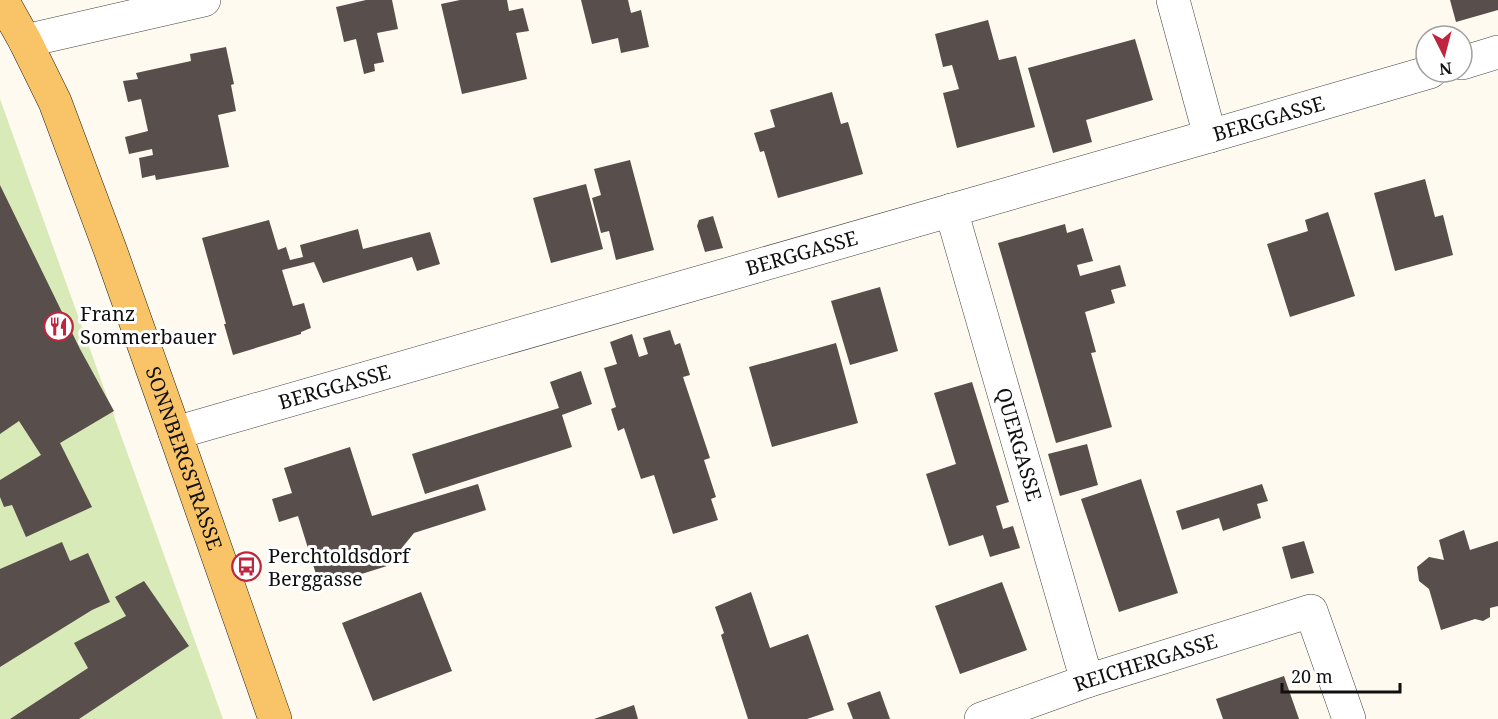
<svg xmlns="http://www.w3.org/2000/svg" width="1498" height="719" font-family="'Noto Serif',serif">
	<rect width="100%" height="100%" fill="#fffaf0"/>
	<path fill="#d9eab9" d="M0 99 223 719H0Z"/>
	<path fill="#584e4b" d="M366 0H392L398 29 377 33 384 62 374 64 375 71 364 74 356 39 344 42 336 7Z
		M460 0H507L509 11 523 8 529 31 516 33 527 79 462 94 441 4Z
		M581 0H628L631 13 641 10 649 47 621 53 618 38 592 44Z
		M1450 0H1498V10L1456 22Z
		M988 20 999 60 1016 56 1035 127 957 148 943 93 959 89 952 65 943 67 935 34Z
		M1135 39 1153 100 1086 120 1092 142 1053 153 1028 68Z
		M226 47 234 84 231 85 236 111 218 115 229 167 156 180 155 175 142 178 139 158 153 155 152 149 129 154 125 137 148 131 141 99 128 102 123 81 138 79 136 73 191 61 190 54Z
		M832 92 841 124 848 122 863 174 778 198 764 151 760 152 754 133 775 127 770 110Z
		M630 160 654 250 616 260 609 231 601 233 592 198 601 195 594 169Z
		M1425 179 1435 217 1443 215 1453 255 1395 271 1374 193Z
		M586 184 603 249 551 263 533 198Z
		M0 185 80 349 114 411 60 443 92 507 26 537 12 505 4 507 0 497V480L41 455 19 421 0 434Z
		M1328 212 1355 296 1290 317 1267 244 1308 231 1305 220Z
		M713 216 723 248 705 252 697 226 699 220Z
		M269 220 278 250 286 247 290 260 303 257 300 245 358 229 363 249 430 232 440 264 417 271 412 257 323 283 314 262 282 270 293 306 304 303 311 328 301 332V334L233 355 224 324H226L202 238Z
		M1065 224 1067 233 1083 228 1093 261 1077 265 1080 276 1120 265 1126 286 1111 290 1115 303 1085 312 1096 352 1091 353 1112 427 1056 443 998 243Z
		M880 287 898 351 850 365 831 301Z
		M670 330 675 345 680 343 690 375 683 377 710 458 704 460 716 497 711 499 718 520 673 534 654 475 641 479 624 428 618 431 611 409 616 407 604 368 617 364 610 342 632 334 639 357 648 354 643 338Z
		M836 343 858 423 772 447 749 367Z
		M581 371 592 404 562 415 572 447 425 494 412 454 559 408 550 382Z
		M972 382 1009 502 996 506 1003 529 1013 526 1020 548 990 557 983 535 949 546 926 474 956 464 934 393Z
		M1087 444 1098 485 1060 496 1048 454Z
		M350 447 372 516 478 484 486 510 414 533 387 566 320 587 298 516 279 522 272 499 292 493 284 468Z
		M1141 479 1178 593 1119 612 1081 499Z
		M1262 484 1268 501 1257 504 1261 518 1223 531 1219 518 1182 530 1176 511Z
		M1464 530 1470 550 1498 541V606L1490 608V617L1483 621 1475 619 1441 630 1429 589 1419 581 1417 567 1429 557 1444 560 1439 540Z
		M1304 541 1314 573 1291 579 1282 547Z
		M62 542 70 561 88 553 110 602 92 610 0 667V569Z
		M144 581 189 646 79 719H10L88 668 74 643 126 616 115 597Z
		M1002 582 1027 650 960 674 935 606Z
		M421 592 452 671 373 701 342 623Z
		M751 592 770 648 808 634 834 710 807 719H748L721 635 724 633 715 607Z
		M1284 676 1299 719H1223L1216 699Z
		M880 691 890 719H853L847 703Z
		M634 705 638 719H594Z"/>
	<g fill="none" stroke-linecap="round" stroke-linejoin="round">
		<defs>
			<g id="minor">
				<path d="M1173 0 1210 136"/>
				<path d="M25 41 204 0"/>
				<path d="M1462 63 1498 52"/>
				<path id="s1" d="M951 210 1087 681"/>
				<path id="s2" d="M175 433 1210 136 1430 72"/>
				<path id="s3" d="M981 719 1087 681 1311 611 1349 719"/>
			</g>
			<g id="major">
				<path id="s4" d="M2 0 25 41 55 102 111 252 175 433 275 719"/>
			</g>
		</defs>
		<use href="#minor" stroke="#424242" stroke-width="34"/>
		<use href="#major" stroke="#202020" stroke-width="34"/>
		<use href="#minor" stroke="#fff" stroke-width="33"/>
		<use href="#major" stroke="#f9c367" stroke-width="33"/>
	</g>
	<defs>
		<symbol id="restaurant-ring" viewBox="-11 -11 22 22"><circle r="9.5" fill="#fff" stroke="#c0253f" stroke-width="1.5"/><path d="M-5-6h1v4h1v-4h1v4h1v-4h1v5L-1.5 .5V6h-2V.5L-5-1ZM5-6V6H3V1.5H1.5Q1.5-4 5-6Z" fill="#c0253f"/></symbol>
		<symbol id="bus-ring" viewBox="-11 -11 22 22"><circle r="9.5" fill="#fff" stroke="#c0253f" stroke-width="1.5"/><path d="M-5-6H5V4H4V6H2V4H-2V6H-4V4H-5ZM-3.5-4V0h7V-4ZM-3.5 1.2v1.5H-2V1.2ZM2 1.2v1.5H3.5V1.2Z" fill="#c0253f"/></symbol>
	</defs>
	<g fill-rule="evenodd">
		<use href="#restaurant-ring" x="42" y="310" width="33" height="33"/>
		<use href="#bus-ring" x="230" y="550" width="33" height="33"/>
	</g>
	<g text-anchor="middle" stroke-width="6" stroke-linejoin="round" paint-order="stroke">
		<g font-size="20" fill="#0f0f0f" stroke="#fff">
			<text dy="7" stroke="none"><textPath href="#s2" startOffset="1138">BERGGASSE</textPath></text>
			<text dy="7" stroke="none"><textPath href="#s2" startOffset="652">BERGGASSE</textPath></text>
			<text dy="7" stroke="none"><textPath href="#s2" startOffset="166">BERGGASSE</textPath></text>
			<text dy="7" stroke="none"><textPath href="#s1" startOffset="244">QUERGASSE</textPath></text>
			<text dy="7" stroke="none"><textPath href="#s4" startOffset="494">SONNBERGSTRASSE</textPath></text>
			<text dy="7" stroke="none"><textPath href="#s3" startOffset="174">REICHERGASSE</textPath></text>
		</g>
		<g font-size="20" fill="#0f0f0f" stroke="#fff" text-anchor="start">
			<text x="80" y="321">Franz<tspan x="80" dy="23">Sommerbauer</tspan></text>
			<text x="268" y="563">Perchtoldsdorf<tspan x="268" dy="23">Berggasse</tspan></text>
		</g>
	</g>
	<g transform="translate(1444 54) rotate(174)"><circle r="28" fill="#ffffff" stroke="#9f9f9f" stroke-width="1.5"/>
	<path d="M0-4.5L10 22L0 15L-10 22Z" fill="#c0253f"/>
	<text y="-9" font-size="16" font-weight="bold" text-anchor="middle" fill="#0f0f0f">N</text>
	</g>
	<path d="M1282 683v9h118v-9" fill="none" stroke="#0f0f0f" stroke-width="3"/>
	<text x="1291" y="683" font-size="18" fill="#0f0f0f" stroke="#ffffff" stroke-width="4.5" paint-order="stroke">20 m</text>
</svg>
